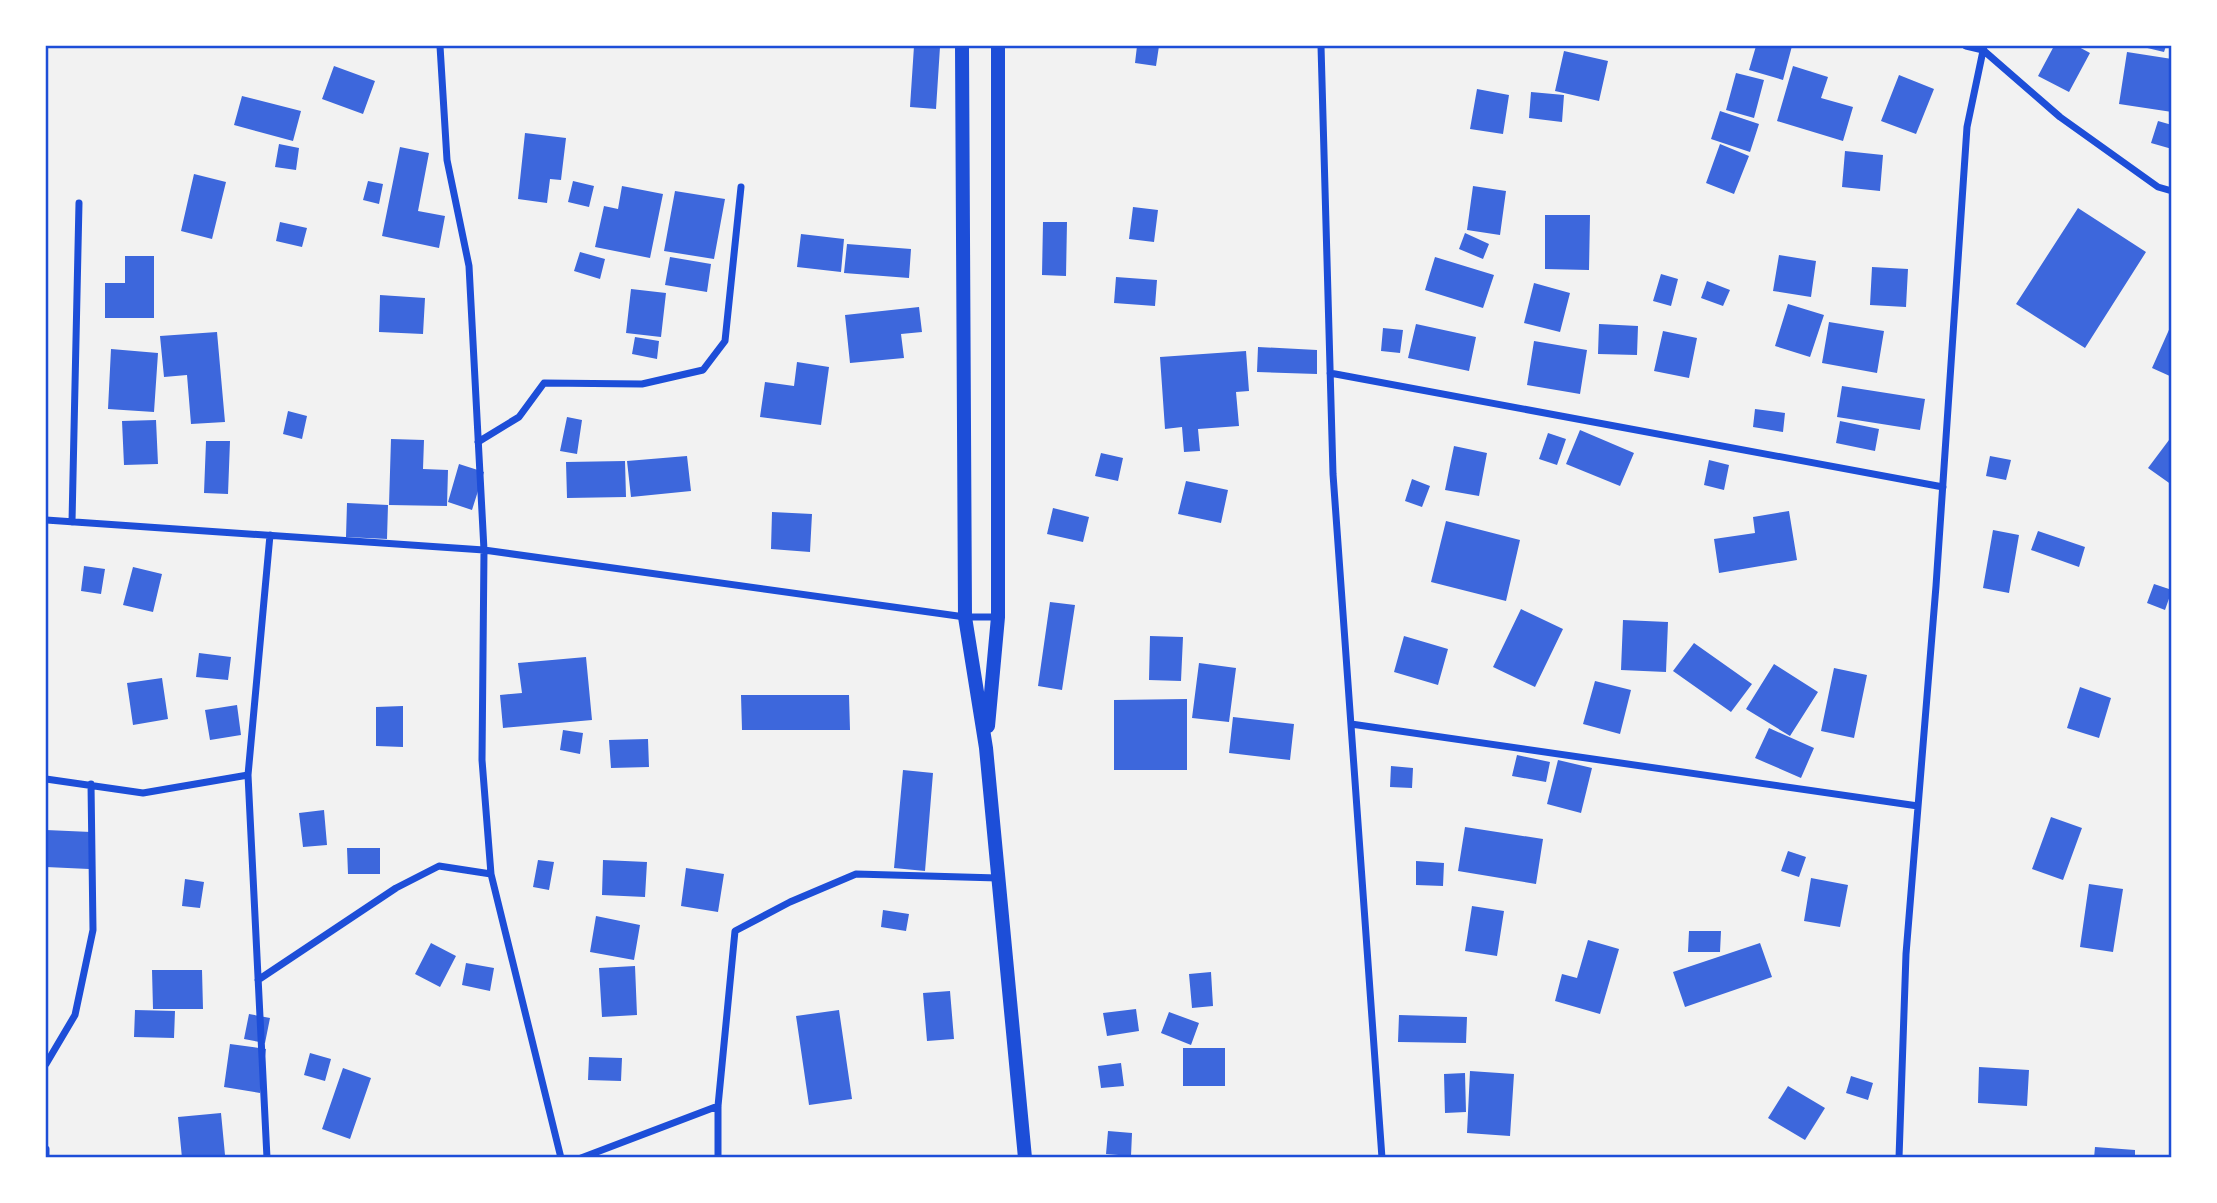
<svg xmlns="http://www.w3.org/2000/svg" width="2217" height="1203" font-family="'DM Sans',sans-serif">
	<rect width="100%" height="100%" fill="#f2f2f2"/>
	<path fill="#3d67dc" d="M914 46 940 47 936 109 910 107Z
		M1137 46H1159L1156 66 1135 63Z
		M1756 46H1792L1783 80 1749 70Z
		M2054 46H2077L2090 53 2069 92 2038 76Z
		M2139 46H2166L2164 52Z
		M1564 51 1608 61 1599 101 1555 91Z
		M2127 52 2172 59V112L2119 104Z
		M334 66 375 81 363 114 322 99Z
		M1793 66 1828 77 1821 98 1853 107 1843 141 1777 121Z
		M1736 73 1764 80 1754 118 1726 110Z
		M1899 75 1934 89 1916 134 1881 121Z
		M1477 89 1509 95 1503 134 1470 129Z
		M1531 92 1564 95 1562 122 1529 118Z
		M242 96 301 111 293 141 234 125Z
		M1720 111 1759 124 1750 152 1711 139Z
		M2158 121 2172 125V149L2151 143Z
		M525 133 566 138 561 180 550 179 547 203 518 199Z
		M279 144 299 148 296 170 275 167Z
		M1720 144 1749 156 1734 194 1706 183Z
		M400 147 429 153 418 211 445 216 439 248 382 236Z
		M1845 151 1883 155 1880 191 1842 187Z
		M194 174 226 182 212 239 181 231Z
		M368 181 383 184 379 204 363 200Z
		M573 181 594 186 589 207 568 202Z
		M622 186 663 194 650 258 595 247 604 206 618 209Z
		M1473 186 1506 191 1500 235 1467 230Z
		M675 191 725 199 714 259 664 251Z
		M1133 207 1158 210 1154 242 1129 239Z
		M2078 208 2146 252 2085 348 2016 304Z
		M1545 215H1590L1589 270 1545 269Z
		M280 222 307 228 302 247 276 241Z
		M1043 222H1067L1066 276 1042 275Z
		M1465 233 1489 244 1483 259 1459 249Z
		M801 234 844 239 841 272 797 267Z
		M847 244 911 249 909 278 844 273Z
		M580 252 605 259 600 279 574 271Z
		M1779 255 1816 261 1811 297 1773 291Z
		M125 256H154V318H105V283H125Z
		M670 257 711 264 707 292 665 285Z
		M1435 257 1494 275 1483 308 1425 290Z
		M1872 267 1908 269 1906 307 1870 305Z
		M1661 274 1678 279 1671 306 1653 301Z
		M1116 277 1157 280 1155 306 1114 303Z
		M1707 281 1730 290 1723 306 1701 298Z
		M1534 283 1570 293 1560 332 1524 323Z
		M631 289 666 293 661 337 626 333Z
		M380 295 425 298 423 334 379 332Z
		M1788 304 1824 315 1810 357 1775 346Z
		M919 307 922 332 901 334 904 358 850 363 845 315Z
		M1829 322 1884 331 1877 373 1822 363Z
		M2172 323V377L2152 368Z
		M1416 324 1476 337 1469 371 1408 358Z
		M1599 324 1638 326 1637 355 1598 354Z
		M1383 328 1403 330 1400 353 1381 351Z
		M1663 331 1697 338 1689 378 1654 371Z
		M217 332 225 422 191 424 187 375 164 377 160 336Z
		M635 337 659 341 657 359 632 354Z
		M1534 341 1587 350 1580 394 1527 385Z
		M1258 347 1317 350V374L1257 372Z
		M111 349 158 353 154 412 108 409Z
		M1246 351 1249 391 1236 392 1239 426 1198 429 1200 451 1184 452 1182 427 1165 429 1160 357Z
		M797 362 829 367 821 425 760 417 765 382 794 386Z
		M1842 386 1925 399 1920 430 1837 417Z
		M1755 409 1785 413 1783 432 1753 427Z
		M288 411 307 416 302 439 283 434Z
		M567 417 582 420 577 454 560 451Z
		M156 420 158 464 124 465 122 421Z
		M1840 421 1879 429 1875 451 1836 443Z
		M1580 430 1634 453 1620 486 1566 464Z
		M1548 433 1566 439 1557 465 1539 459Z
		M2172 436V485L2148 468Z
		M391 439 424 440 423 469 448 470 447 506 389 505Z
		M206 441H230L228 494 204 493Z
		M1454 446 1487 453 1479 496 1445 490Z
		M1101 453 1123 458 1118 481 1095 476Z
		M687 456 691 491 631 497 627 461Z
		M1990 456 2011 460 2006 480 1986 476Z
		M1709 460 1729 465 1724 490 1704 485Z
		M625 461 626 497 567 498 566 462Z
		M459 464 484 472 472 510 448 502Z
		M1412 479 1430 486 1422 507 1405 501Z
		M1186 481 1228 490 1221 523 1178 514Z
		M347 503 388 505 387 539 346 537Z
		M1053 508 1089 517 1083 542 1047 534Z
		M1789 511 1797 560 1719 573 1714 539 1755 533 1753 517Z
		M772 512 812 514 810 552 771 549Z
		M1446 521 1520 540 1506 601 1431 582Z
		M1993 530 2019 535 2009 593 1983 588Z
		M2038 531 2085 547 2079 567 2031 550Z
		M84 566 105 569 101 594 81 591Z
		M133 567 162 574 153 612 123 605Z
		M2154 584 2172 590 2165 610 2147 603Z
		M1050 602 1075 605 1062 690 1038 686Z
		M1521 609 1563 629 1535 687 1493 667Z
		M1623 620 1668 622 1666 672 1621 670Z
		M1150 636 1183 637 1181 681 1149 680Z
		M1404 636 1448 649 1438 685 1394 672Z
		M1694 643 1752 684 1731 712 1673 671Z
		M199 653 231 657 228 680 196 677Z
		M586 657 592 720 503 728 500 695 522 693 518 663Z
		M1199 663 1236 668 1229 722 1192 718Z
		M1774 664 1818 692 1790 736 1746 709Z
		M1834 668 1867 675 1854 738 1821 731Z
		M162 678 168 719 133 725 127 683Z
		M1595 681 1631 690 1620 734 1583 724Z
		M2080 687 2111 698 2099 738 2067 728Z
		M741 695H849L850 730H742Z
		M1187 699V770H1114V700Z
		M237 705 241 735 210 740 205 710Z
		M403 706V747L376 746V707Z
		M1233 717 1294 724 1290 760 1229 753Z
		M1769 728 1814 748 1801 778 1755 758Z
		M563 730 583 733 580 754 560 750Z
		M648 739 649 767 611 768 609 740Z
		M1517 755 1550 762 1546 782 1512 776Z
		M1558 760 1592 768 1581 813 1547 804Z
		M1391 766 1413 768 1412 788 1390 787Z
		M903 770 933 773 925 871 894 868Z
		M324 810 327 845 303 847 299 813Z
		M2051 817 2082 828 2063 880 2032 869Z
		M1465 827 1543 839 1536 884 1458 871Z
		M46 830 91 832 89 869 46 867Z
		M347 848H380V874H348Z
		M1788 851 1806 857 1799 877 1781 871Z
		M538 860 554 862 549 890 533 887Z
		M603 860 647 862 645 897 602 895Z
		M1416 861 1444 863 1443 886 1416 885Z
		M686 868 724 874 718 912 681 906Z
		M1811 878 1848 885 1840 927 1804 921Z
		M185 879 204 882 200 908 182 906Z
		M2089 884 2123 889 2113 952 2080 947Z
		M1472 906 1504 911 1497 956 1465 951Z
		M883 910 909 914 906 931 881 927Z
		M596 916 640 925 634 960 590 952Z
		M1689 931H1721L1720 952H1688Z
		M1588 940 1619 949 1600 1014 1555 1001 1562 974 1577 978Z
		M431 943 456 956 440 987 415 974Z
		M1760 943 1772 977 1685 1007 1673 972Z
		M466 963 494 968 490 991 462 985Z
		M635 966 637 1015 602 1017 599 968Z
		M152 970H202L203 1009H153Z
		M1211 972 1213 1006 1192 1008 1189 974Z
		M950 991 954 1039 927 1041 923 993Z
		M1136 1009 1139 1031 1107 1036 1103 1013Z
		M135 1010 175 1011 174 1038 134 1037Z
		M839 1010 852 1099 809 1105 796 1016Z
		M1169 1012 1199 1023 1191 1045 1161 1033Z
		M249 1014 270 1018 265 1043 244 1039Z
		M1399 1015 1467 1017 1466 1043 1398 1042Z
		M230 1044 266 1049 260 1093 224 1087Z
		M1183 1048H1225V1086H1183Z
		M310 1053 331 1059 325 1081 304 1075Z
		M589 1057 622 1058 621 1081 588 1080Z
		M1121 1063 1124 1086 1101 1088 1098 1066Z
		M1979 1067 2029 1070 2027 1106 1978 1103Z
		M343 1068 371 1078 350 1139 322 1129Z
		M1470 1071 1514 1074 1510 1136 1467 1133Z
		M1465 1073 1466 1112 1445 1113 1444 1074Z
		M1851 1076 1873 1083 1868 1100 1846 1093Z
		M1788 1086 1825 1108 1805 1140 1768 1118Z
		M221 1113 225 1155 182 1158 178 1117Z
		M1108 1131 1132 1133 1131 1156 1106 1154Z
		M2095 1147 2135 1150V1158H2094Z"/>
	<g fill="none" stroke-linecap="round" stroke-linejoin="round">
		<path stroke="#1d4ed8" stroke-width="7" d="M440 46 447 160 469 266 484 550 482 760 491 874 561 1158
			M1321 46 1333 474 1382 1158
			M1966 46 1983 50 2060 117 2158 187 2172 191
			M1330 373 1943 487
			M478 442 519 417 544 383 642 384 703 370 725 341 741 187
			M46 520 484 550 965 617H998
			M72 522 79 203
			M1351 724 1918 806
			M46 779 143 793 248 775
			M258 980 396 888 439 866 491 874
			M46 1064 75 1015 93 930 91 784
			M46 1149V1158
			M267 1158 248 775 270 535
			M581 1158 718 1106
			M718 1158V1106L735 931 790 902 856 874 998 878
			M1899 1158 1906 954 1936 586 1967 127 1984 46"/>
		<path stroke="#1d4ed8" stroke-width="14" d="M962 46 965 617 986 748 1025 1158
			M988 726 998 617V46"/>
	</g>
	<rect width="2217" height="1203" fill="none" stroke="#ffffff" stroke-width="94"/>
	<rect x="47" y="47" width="2123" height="1109" fill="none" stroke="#1d4ed8" stroke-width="2.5"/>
</svg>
